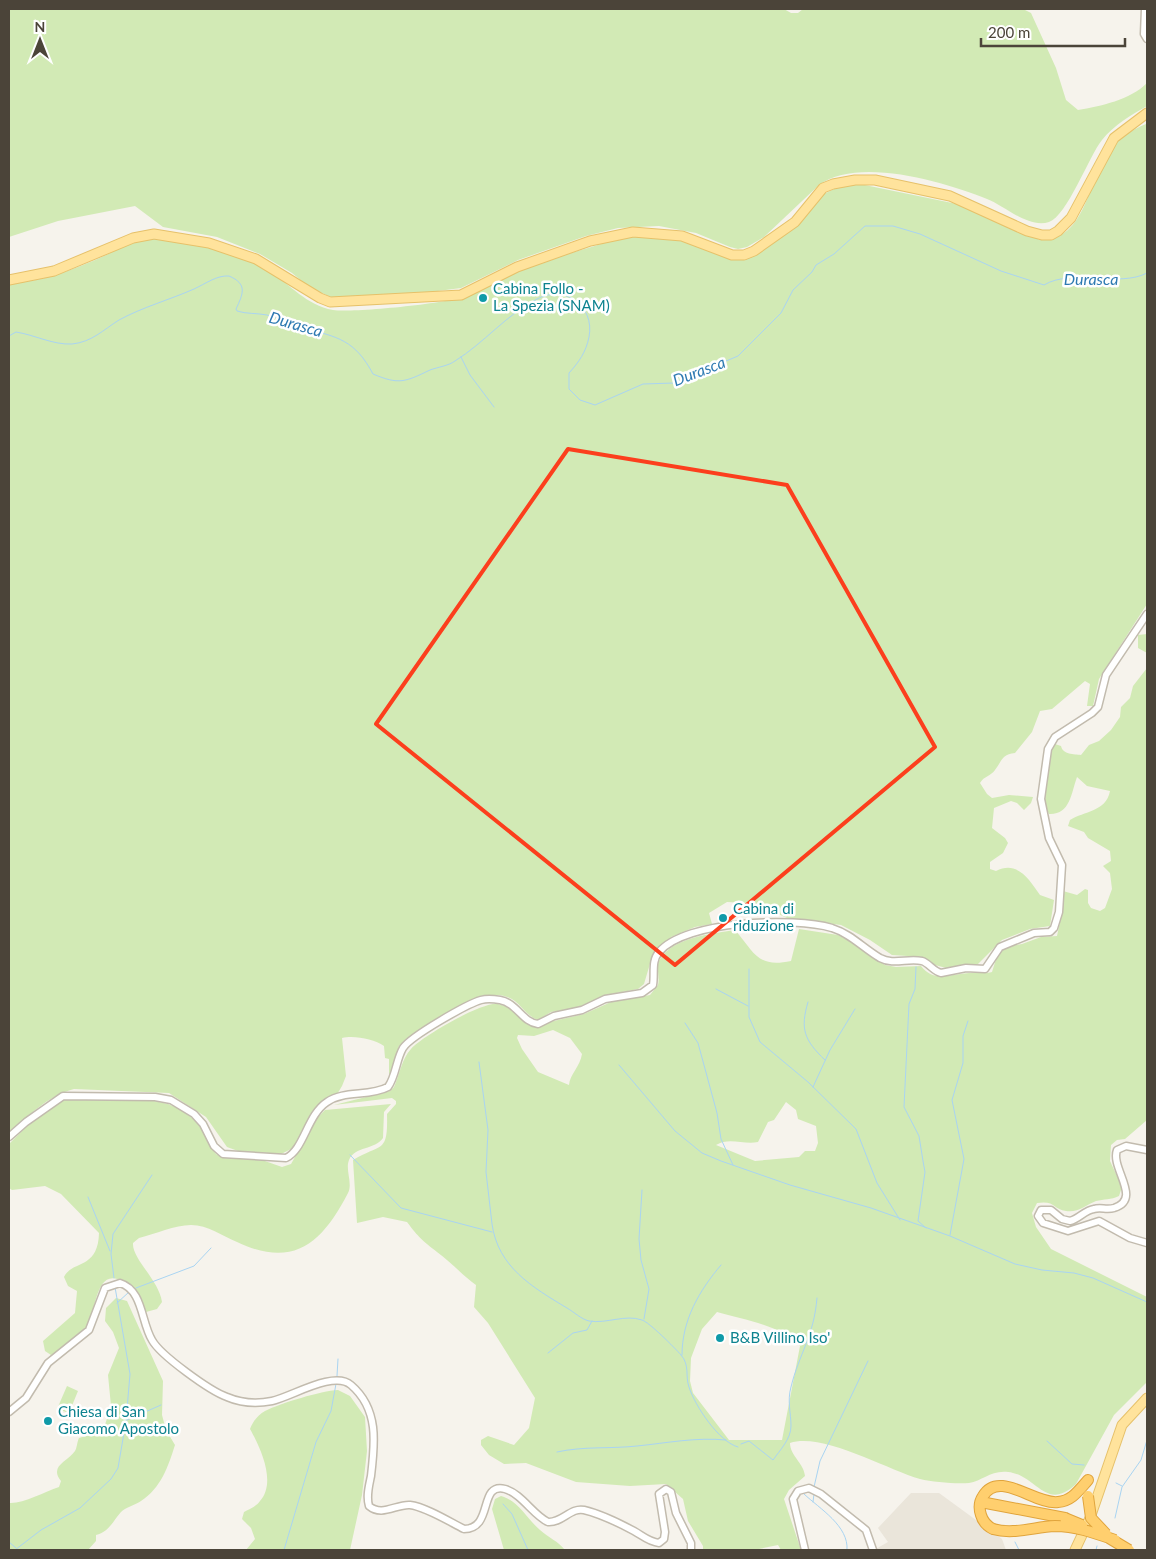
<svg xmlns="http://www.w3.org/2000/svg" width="1156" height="1559" font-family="Lato,sans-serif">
	<rect width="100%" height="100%" fill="#f6f3ec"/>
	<path fill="#eae5da" d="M911 1493H939L1002 1539 1006 1550H874L888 1542 878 1528Z"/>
	<path fill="#d2eab5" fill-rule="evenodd" d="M9 9H784L791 13H798L803 9H1023L1031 13 1056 68 1066 100 1078 110C1101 106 1130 100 1147 83V106C1131 115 1114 125 1102 140 1089 156 1067 216 1049 222 1029 229 1005 206 987 199 945 182 858 156 819 185L764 237 747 247 738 249 730 247 696 233 659 226 618 228 586 236 518 260 461 288 407 295 335 299 309 287 292 273 260 254 217 237 163 227 135 206 58 221 9 237Z
		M1146 124 1147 604 1099 679 1093 706H1087L1090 684 1085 681 1052 709 1040 711 1032 732 1015 753C1002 754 1002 761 995 770 991 776 984 776 980 783L987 794 992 798 1009 795 1033 797 1031 803 1024 810 1017 803 1011 801 994 808 992 828 1005 838 1008 843 1003 853 990 862V869L996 871C1017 860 1029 879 1040 895L1054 900 1050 926 1030 929 1002 940 978 964H964L950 969 935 965 923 957 892 955 870 940 841 925 787 918 761 906 747 903 727 902 709 913 712 924 695 927 671 937 669 943 657 950 652 957 644 984 638 989 606 995 581 1007 551 1012 538 1020C525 1016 520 1001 507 997 479 986 430 1024 406 1039L399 1046 389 1077V1059L385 1058 384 1046C374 1039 354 1035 342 1038L346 1076 342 1086 336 1096 321 1104 310 1116 293 1148 281 1154 238 1151 227 1147 206 1117 169 1093 74 1089C47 1096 28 1116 9 1134V283C40 283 75 269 104 256 116 251 134 238 147 238 187 239 235 251 269 271 291 285 306 305 333 310 354 313 455 303 474 294 487 288 499 279 512 273 537 262 562 256 588 248 599 245 610 240 622 237 644 233 671 238 693 244 717 250 730 267 756 254L822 195 838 187 855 183 957 204 1040 240C1086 241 1088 180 1109 151 1119 137 1130 131 1146 124Z
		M1147 634V653L1138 648V635Z
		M1147 668V1120L1125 1139 1117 1140 1111 1145 1110 1161 1122 1187 1119 1196C1111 1200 1104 1199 1096 1201 1086 1205 1078 1213 1066 1211 1053 1209 1055 1200 1037 1203L1032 1213 1036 1227 1051 1249 1147 1297V1382L1114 1415 1076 1484C1047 1511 1038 1479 1013 1473 992 1468 984 1481 969 1483 955 1484 933 1482 920 1479 886 1469 822 1432 790 1443 790 1456 804 1463 805 1476L789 1490 784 1499 801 1550H781L778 1545 754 1550H703V1546L688 1521 683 1499 666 1484 630 1486 576 1482 526 1463 504 1464 489 1455 481 1445V1440L488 1436 514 1445 529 1428 535 1398 488 1323 474 1307 476 1285C462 1275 451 1262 437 1252 422 1240 419 1238 407 1222L383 1217 357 1223 353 1160C382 1143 388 1154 387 1114L396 1104V1101L392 1098 334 1105 390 1091 394 1087C399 1076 402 1058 411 1049 421 1037 483 1001 498 1004 513 1007 519 1020 532 1026L584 1014 611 1002 650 995 658 985C660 977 656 968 659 961 672 937 711 934 735 930 755 953 757 968 791 961L799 929 838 935 859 946 885 965 896 967 921 966C934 983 951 974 969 973 976 972 985 974 992 972L997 956 1005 947 1022 944 1041 937 1057 936 1063 907V891L1077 895 1085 889 1088 890V903L1091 908 1100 911 1105 908 1112 889 1110 873 1103 866 1111 861 1110 851 1088 838 1084 832 1068 826 1070 820C1084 811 1106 812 1110 791L1087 786 1077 777C1071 794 1070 815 1049 814 1038 795 1048 763 1052 743L1061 746C1063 755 1074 754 1081 755L1089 745 1099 741 1111 730 1120 717 1121 707 1130 698 1133 686ZM553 1030 570 1038 582 1054C580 1067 570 1074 569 1085L538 1072 522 1049 517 1038 518 1035 534 1036ZM786 1102 796 1110 798 1119 816 1126 818 1143 815 1151H805L799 1157 755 1161 716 1145C729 1137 744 1145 758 1142L768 1122 774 1120ZM717 1312C744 1320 781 1325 800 1346L782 1440H729L693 1393 690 1381 691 1358 702 1329Z
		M70 1098 154 1101 168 1104 182 1110 201 1125 207 1141 216 1154 223 1158 262 1160 282 1167 291 1164 318 1117 325 1110 391 1104 384 1112 383 1138C375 1150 355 1146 349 1160 345 1170 353 1183 348 1193 322 1243 294 1269 237 1242 222 1236 208 1225 191 1225 175 1225 155 1234 139 1238L133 1243C132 1259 159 1280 162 1302L157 1309 146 1312C139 1297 136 1286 120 1280 95 1269 96 1313 87 1327 81 1337 62 1350 51 1355L45 1351 43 1341 75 1313 77 1291 68 1286 64 1277C72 1260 98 1270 99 1233L61 1194 45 1186 12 1190 9 1188V1144L28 1125 57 1103Z
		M116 1298 127 1301 163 1381 162 1415 166 1430 175 1445C168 1467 161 1488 141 1501 135 1505 126 1507 121 1512 113 1521 109 1532 96 1535V1541L88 1550H9V1503C23 1504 44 1492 59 1487L61 1481C49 1466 67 1462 75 1451 77 1448 77 1442 79 1438L103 1431 111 1406 108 1375 119 1348 113 1332 105 1321 106 1308Z
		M67 1386 78 1391 69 1413 57 1409Z
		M338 1390 350 1396 365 1417 367 1451 362 1495 350 1550H246L255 1539 251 1528 242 1519 244 1512C249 1509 257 1506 260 1501 277 1482 260 1447 250 1429 253 1421 258 1415 265 1411 281 1403 321 1391 338 1390Z
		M501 1496C519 1501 526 1518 540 1530 549 1538 558 1541 565 1550H504L492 1509 495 1499Z"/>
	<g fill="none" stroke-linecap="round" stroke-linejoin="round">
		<path stroke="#a9d4f2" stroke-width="1" d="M9 336 16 332C35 335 53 345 72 344 92 342 103 330 119 320 143 307 169 300 194 289 205 284 217 275 229 276 248 284 243 294 236 309L237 311C246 314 257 313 267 315 279 318 291 324 303 328 338 337 355 340 373 374 399 385 405 382 430 370 438 367 448 366 455 361 484 343 506 315 537 299 565 284 595 306 589 337 586 352 579 362 569 373V389L580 400 595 405 643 384 674 383 738 356 781 313 793 290 812 272 816 265 834 254 865 226H893L920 234 1001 271 1044 285C1072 268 1119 288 1147 273
			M461 357 470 375 494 407
			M916 967 915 989 909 1004 904 1107 919 1136 923 1161 925 1172 918 1221 926 1228
			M749 969V1017L760 1042 808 1082 856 1129 877 1183 900 1220
			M716 989 748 1006
			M808 1002C800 1029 804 1040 825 1060
			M685 1023 698 1043 717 1113 721 1139 733 1165
			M479 1062 488 1130 486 1172 492 1224C498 1267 532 1287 567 1308 574 1312 581 1319 589 1321 607 1324 625 1314 642 1320 649 1322 675 1348 681 1355 690 1365 685 1376 689 1387 695 1406 719 1442 738 1447
			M619 1065 675 1131 702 1153 721 1161 790 1185 871 1208 950 1236 1015 1264 1042 1270 1074 1273 1093 1278 1147 1302
			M813 1087 830 1050 855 1009
			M350 1155 401 1208 492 1232
			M642 1190 639 1239 641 1260 649 1289 644 1319
			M88 1197 110 1251
			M950 1235 964 1159 952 1100 963 1063V1036L968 1021
			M114 1278 111 1254 113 1234 152 1175
			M136 1288 194 1266 211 1248
			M117 1303 129 1292
			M548 1353 573 1333 587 1330 592 1321
			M682 1355C682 1320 699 1291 721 1265
			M337 1376 338 1359
			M127 1420 161 1405
			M1047 1441 1072 1464 1084 1465
			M741 1444 749 1441 773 1460C780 1450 791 1439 791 1426 791 1413 787 1401 791 1387 799 1354 814 1336 817 1298
			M557 1452C584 1446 610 1449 637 1446 667 1443 696 1437 726 1440
			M1116 1483 1122 1486
			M814 1487 820 1461 868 1361
			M804 1494C820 1509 849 1526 847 1550
			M813 1502 814 1494
			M503 1504 512 1514 528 1550
			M1115 1518 1122 1487 1141 1460 1147 1440
			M9 1542 16 1548
			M1015 1542 1019 1550
			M15 1550 41 1530 80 1508 111 1479 118 1468 126 1421 130 1374 115 1287
			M284 1550 316 1442 331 1411 336 1384
			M1096 1550 1097 1546"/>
		<defs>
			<path id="minor" d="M1145 9 1144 34 1147 39
				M9 1137 26 1122 63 1096 155 1097 171 1100 194 1114 203 1124 214 1146 223 1154 286 1158C304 1150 307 1115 327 1102 344 1090 369 1097 388 1087 396 1076 396 1060 403 1048 411 1036 467 1004 481 1000 488 998 494 999 500 1000 517 1003 522 1022 538 1024L554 1016 582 1010 605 999 642 993 653 985C655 974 651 961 659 952 686 920 794 917 832 928 851 934 863 948 880 958 893 965 908 958 922 961 929 963 933 971 941 973L966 968 985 969 1000 947 1034 933 1050 932 1054 928 1059 912 1062 865 1049 838 1041 799 1048 749 1055 737 1092 713 1098 707 1106 675 1147 614
				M1147 1150 1126 1146 1117 1150C1110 1168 1143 1199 1114 1208 1107 1210 1100 1207 1094 1209 1085 1210 1079 1219 1070 1221L1062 1219 1051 1210H1041L1038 1216 1043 1223 1068 1231 1099 1221 1130 1238 1147 1243
				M9 1412 26 1398 48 1363 89 1330 105 1288 120 1283C143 1290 141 1322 152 1340 160 1355 210 1391 227 1397 241 1403 257 1404 272 1401 291 1397 334 1370 351 1385 379 1409 375 1443 371 1476 369 1486 366 1496 369 1506 382 1517 396 1504 410 1505 426 1507 450 1522 464 1529 494 1529 478 1482 505 1489 522 1494 533 1515 548 1522 562 1523 571 1507 584 1510 601 1514 619 1523 634 1531 643 1536 649 1542 659 1543L664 1539 665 1532 659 1494 666 1489 671 1492 676 1513 691 1543V1550
				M805 1550 793 1499 798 1491 809 1488 821 1494 866 1530 873 1550"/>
			<path id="major" d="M9 280 54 271 133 238 154 234 209 243 256 259 320 298 330 302 461 295 517 267 590 241 633 232 682 236 732 255H744L754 251 795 222 823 188 833 184 855 180H875L950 196 1027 231 1042 235H1051L1058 231 1071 218 1114 138 1147 113
				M1075 1550 1090 1518 1122 1425 1147 1398"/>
			<path id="highway" d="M986 1503 1065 1518
				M993 1529C987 1526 983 1522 981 1515 979 1509 979 1502 983 1496 999 1469 1035 1505 1058 1502 1072 1501 1079 1490 1088 1480"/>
		</defs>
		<use href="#minor" stroke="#c2bbae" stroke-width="9"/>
		<use href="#major" stroke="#e6c16a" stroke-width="11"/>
		<use href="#highway" stroke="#e0a43c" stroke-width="12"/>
		<use href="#minor" stroke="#fff" stroke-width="6"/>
		<use href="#major" stroke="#ffe39c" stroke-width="9"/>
		<use href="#highway" stroke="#ffcf6e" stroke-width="10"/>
		<defs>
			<path id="highway-bridge" d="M1088 1496 1091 1518 1106 1534
				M1065 1518 1082 1525
				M993 1529C1013 1535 1034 1527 1055 1526 1076 1526 1095 1533 1115 1540
				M1109 1538 1129 1550"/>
		</defs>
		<use href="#highway-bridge" stroke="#e0a43c" stroke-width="12" stroke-linecap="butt"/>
		<use href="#highway-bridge" stroke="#ffcf6e" stroke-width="10"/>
	</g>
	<path fill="none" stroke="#fc3f1d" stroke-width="4" stroke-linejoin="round" d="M568 449 787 485 935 747 675 965 376 724Z"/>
	<g fill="#0f9aa8" stroke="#fff" stroke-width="2">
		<circle cx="483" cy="298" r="5"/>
		<circle cx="723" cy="918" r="5"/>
		<circle cx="720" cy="1338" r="5"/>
		<circle cx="48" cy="1421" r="5"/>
	</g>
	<g text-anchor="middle" stroke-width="5" stroke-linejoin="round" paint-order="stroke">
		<g font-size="15" fill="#0d838f" stroke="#fff" text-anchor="start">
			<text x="493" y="294">Cabina Follo -<tspan x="493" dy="17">La Spezia (SNAM)</tspan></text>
			<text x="733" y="914">Cabina di<tspan x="733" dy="17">riduzione</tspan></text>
			<text x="730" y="1343">B&amp;B Villino Iso'</text>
			<text x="58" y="1417">Chiesa di San<tspan x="58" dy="17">Giacomo Apostolo</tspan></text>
		</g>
		<g font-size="16" font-style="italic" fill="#2e7ab2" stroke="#fff">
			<text x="1091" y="285">Durasca</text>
			<text transform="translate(296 324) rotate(16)" y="6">Durasca</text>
			<text transform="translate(699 371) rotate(-21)" y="6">Durasca</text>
		</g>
	</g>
	<rect width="1156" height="1559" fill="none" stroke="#4b4439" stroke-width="20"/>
	<g transform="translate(40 40)" stroke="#ffffff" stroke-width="4" paint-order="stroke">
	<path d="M0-4L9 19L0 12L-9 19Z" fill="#4b4439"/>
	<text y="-8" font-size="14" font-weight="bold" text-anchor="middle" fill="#4b4439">N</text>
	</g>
	<path d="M981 38v8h144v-8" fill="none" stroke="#4b4439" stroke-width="2.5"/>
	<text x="988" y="38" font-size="15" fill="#4b4439" stroke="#ffffff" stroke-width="4" paint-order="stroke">200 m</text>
</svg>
